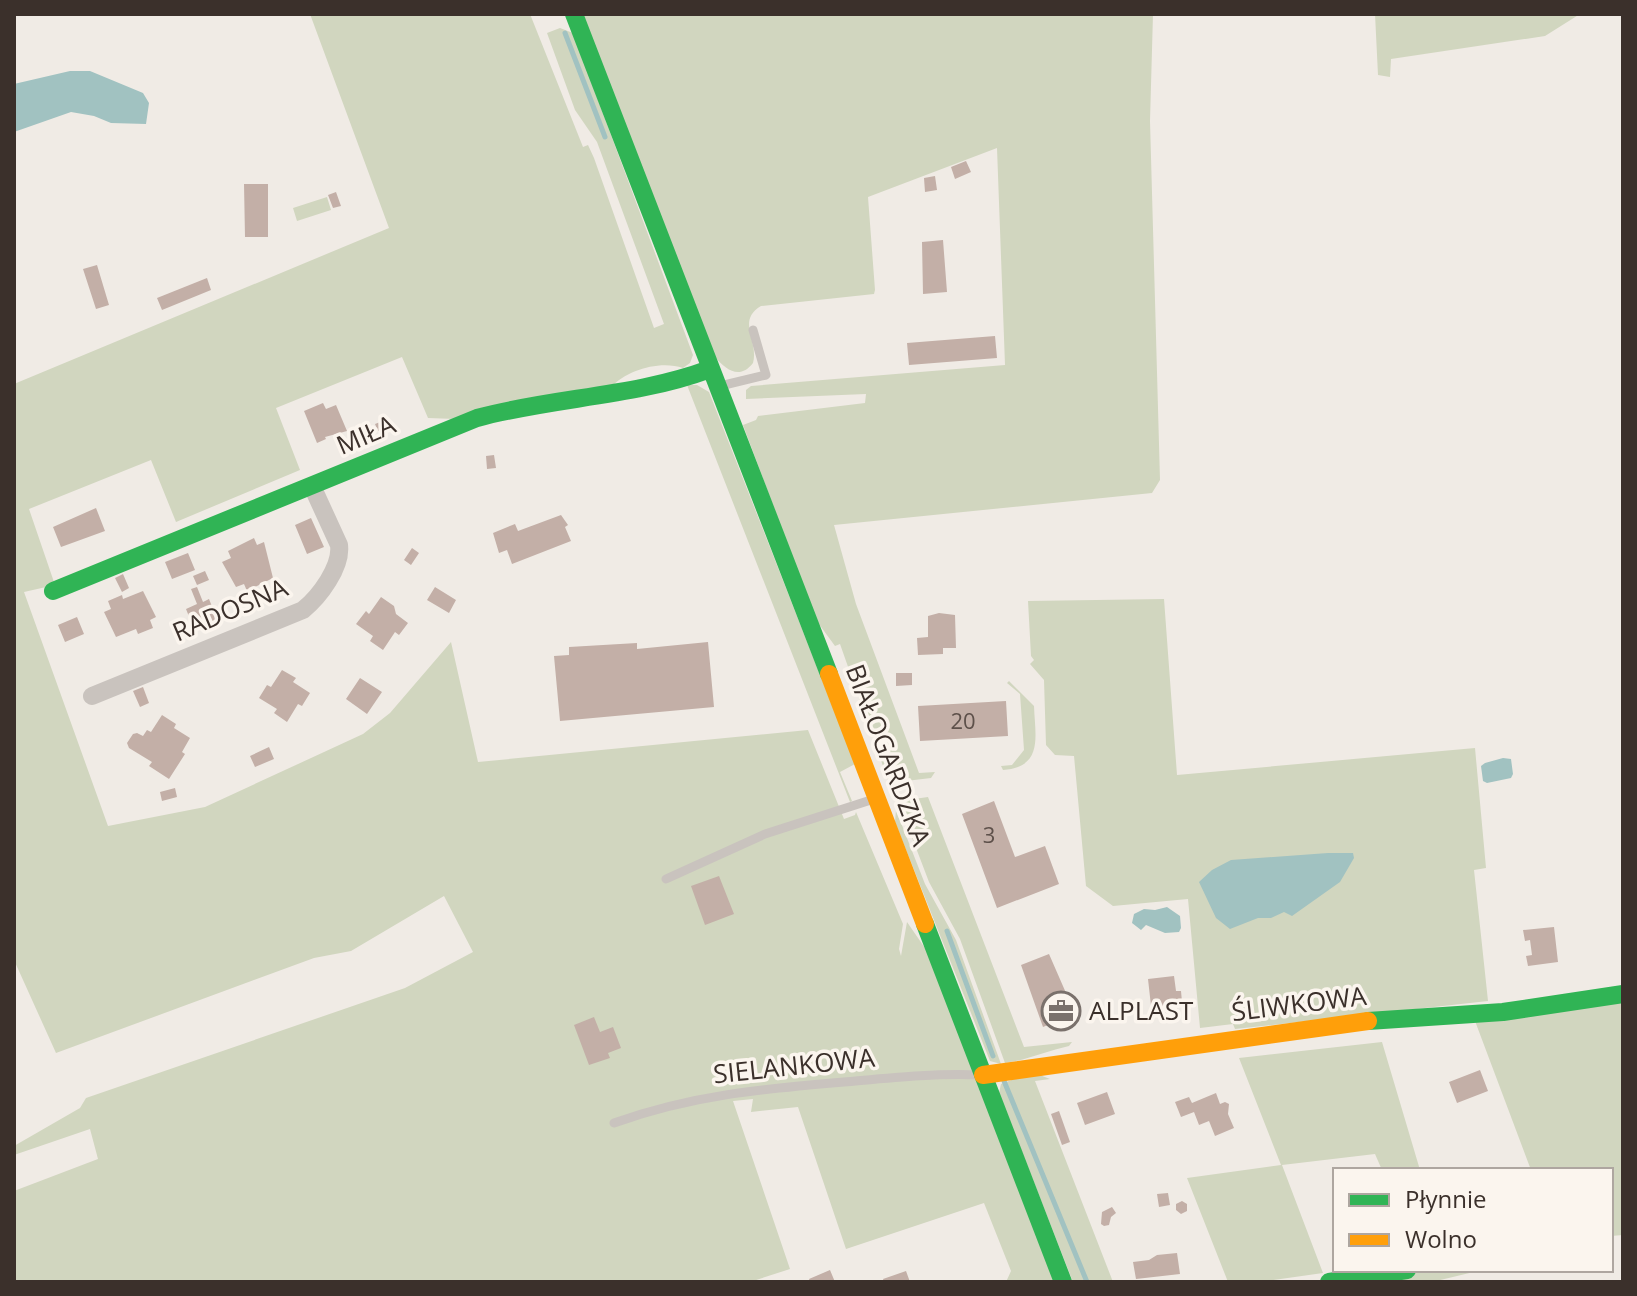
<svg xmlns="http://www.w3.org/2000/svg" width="1637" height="1296" font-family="'Open Sans',sans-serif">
	<rect width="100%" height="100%" fill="#f0ebe5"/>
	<path fill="#d1d6bf" d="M310 14H530L583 147 588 145 594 158 654 328 664 324 597 142 575 110 547 33 560 28 573 33 693 355 690 363 683 368C660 360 627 370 611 387L455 419 428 418 402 357 276 408 300 470 176 522 151 460 29 509 55 585 24 592 108 826 205 807 363 734 390 713 451 642 478 762 808 730 844 819 855 815 856 812 903 924 899 949 901 956 907 922 927 951 1055 1282H1006L1011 1271 984 1203 846 1249 798 1107 751 1112 753 1099 733 1101 790 1269 750 1282H14V1191L98 1159 90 1129 14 1155V1146L80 1108 86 1098 405 988 473 952 444 896 351 951 314 958 56 1053 14 960V384L389 228Z
		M582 14H1153L1150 121 1160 480 1152 493 834 525 856 604 919 773 935 772 931 778 889 783 840 644 835 646 816 620 743 425 756 420 758 416 865 403 866 394 746 399V390L751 386 1005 365 997 148 868 197 875 290 874 294 761 306C736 321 759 341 753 363 740 380 726 370 715 357Z
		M1375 14H1580L1545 36 1391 59 1390 77 1378 75Z
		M327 197 331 210 297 221 293 208Z
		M687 385H697L709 392 855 764 840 772 852 801 850 802Z
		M1164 599 1177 775 1475 748 1486 868 1474 870 1488 1001 1235 1029 1233 1024 1200 1028 1188 899 1113 906 1086 886 1074 756 1055 755 1046 745 1044 680 1030 664 1034 660 1031 656 1028 601Z
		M1009 681 1034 706C1035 736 1044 767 1003 770L1001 766 1012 765 1024 750 1020 694 1007 683Z
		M928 797 1024 1047 1072 1042 1069 1046C1047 1051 1027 1060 1005 1063L960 939 929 882 900 806 907 800Z
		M896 810 925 884 956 940 1001 1064 990 1061 895 822Z
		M1623 1001V1235L1611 1236V1170H1531L1475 1021Z
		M1382 1042 1420 1170H1382L1375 1154 1282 1165 1323 1273 1260 1282H1228L1187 1178 1281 1165 1239 1058Z
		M1032 1072 1050 1079 1035 1081 1113 1282H1073L999 1093 1001 1084Z
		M1434 1270H1482L1432 1282H1354Z"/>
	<path fill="#a1c2c1" d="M70 71H90L143 93 149 103 146 124 111 123 94 116 71 112 14 132V84Z
		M1503 758 1511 759 1513 774 1511 778 1487 783 1483 781 1481 766 1485 763Z
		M1328 853H1353L1354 858 1340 882 1292 916 1284 912 1271 918H1258L1230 929 1216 918 1199 882 1212 870 1231 860Z
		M1167 907 1180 916 1181 928 1179 932 1165 933 1146 925 1141 930 1132 923 1134 914 1144 909 1155 910Z"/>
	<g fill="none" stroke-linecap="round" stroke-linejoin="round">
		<path stroke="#a1c2c1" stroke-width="5" d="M565 33 605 137
			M947 931 993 1056
			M1004 1081 1087 1282"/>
	</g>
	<path fill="#c3afa7" d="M966 161 971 172 955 179 951 167Z
		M935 176 937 190 925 192 924 178Z
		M244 184H268V237H245Z
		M336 192 341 206 333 208 328 195Z
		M943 240 947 292 923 294 922 242Z
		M97 265 109 305 96 309 83 269Z
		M207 278 211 290 162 310 157 298Z
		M995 336 997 358 909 365 907 343Z
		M323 403 326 409 336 405 347 431 325 437 326 439 317 443 304 411Z
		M388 419 391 426 378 431 375 424Z
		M494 455 496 468 487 469 486 456Z
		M96 508 105 531 61 547 53 527Z
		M561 515 568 525 565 527 571 541 512 564 507 550 499 553 493 533 515 524 518 531Z
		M311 518 324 547 307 554 295 525Z
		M254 538 257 545 264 542 273 578 247 591 244 584 236 587 222 562 231 558 228 551Z
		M412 548 419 553 411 565 404 560Z
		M188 553 195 570 172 579 165 562Z
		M205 571 209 580 197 585 193 576Z
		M123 574 129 588 122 592 115 578Z
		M197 587 203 602 209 599 217 619 194 629 186 609 197 604 191 589Z
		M435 587 456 600 449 613 427 600Z
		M143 591 156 617 150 620 153 628 138 634 136 629 116 637 104 612 111 609 108 601 122 595 123 599Z
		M381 597 394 606 396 614 408 623 399 635 395 632 383 650 370 641 373 636 356 624 366 611 369 614Z
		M939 613 955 615 956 648H943V654L918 655 917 638 928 637V616Z
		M77 617 84 634 65 642 58 625Z
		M708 642 714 707 560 721 554 656 569 655V647L637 643V649Z
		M282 670 296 678 293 682 310 693 302 706 298 704 287 722 274 713 277 709 259 698 267 685 271 687Z
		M896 673H912V685L896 686Z
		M360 678 382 692 367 714 346 699Z
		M143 687 149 703 140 707 133 691Z
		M1006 701 1008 736 920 741 918 706Z
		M162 715 176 724 174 728 190 738 182 752 185 754 169 779 149 766 152 762 129 748 127 743 133 734 137 733 143 736 147 730 151 732Z
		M269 747 274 759 255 767 250 756Z
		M175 788 177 797 162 801 160 792Z
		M994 801 1015 857 1045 846 1059 884 997 908 962 814Z
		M719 876 734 914 705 925 691 886Z
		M1554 927 1558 962 1528 966 1526 956 1532 955 1530 940 1525 941 1523 930Z
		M1049 954 1066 993 1063 994 1064 997 1067 996 1074 1014 1043 1027 1021 965Z
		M1174 976 1176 991H1181L1182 1002 1177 1003 1178 1012 1158 1014 1157 1005 1151 1006 1148 979Z
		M594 1017 600 1032 613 1027 621 1048 608 1053 610 1058 589 1065 574 1025Z
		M1480 1070 1488 1091 1457 1103 1449 1082Z
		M1107 1092 1115 1114 1085 1125 1077 1103Z
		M1216 1093 1220 1104 1225 1102 1229 1104 1228 1114 1234 1128 1215 1136 1209 1121 1199 1125 1194 1112 1181 1117 1175 1102 1189 1097 1192 1103Z
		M1059 1111 1070 1142 1062 1145 1051 1114Z
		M1168 1193 1170 1205 1159 1207 1157 1194Z
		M1182 1201 1187 1204V1211L1181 1214 1176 1210V1204Z
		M1112 1207 1116 1213 1111 1217 1109 1225 1104 1226 1101 1224 1102 1212Z
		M1177 1253 1180 1274 1136 1279 1133 1262 1149 1260 1157 1255Z
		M830 1270 835 1282H810L809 1279Z
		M906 1271 910 1282H884L883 1279Z"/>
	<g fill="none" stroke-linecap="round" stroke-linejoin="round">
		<path stroke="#c9c3be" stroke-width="9" d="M720 386 766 375 753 330
			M666 879 765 834 874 799
			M614 1123C692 1095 762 1089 844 1082 889 1078 934 1073 980 1075"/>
		<path stroke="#c9c3be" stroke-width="18" d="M92 696 303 610C319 597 342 567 339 545L312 486"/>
		<path stroke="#30b455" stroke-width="18" d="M574 14 829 674
			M53 591 477 418C554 397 635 397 710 369
			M925 924 1063 1282
			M1368 1021 1503 1012 1623 994
			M1329 1282 1407 1270"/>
		<path stroke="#ff9f0a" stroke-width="18" d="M829 674 925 924
			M983 1075 1368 1021"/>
	</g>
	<defs>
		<symbol id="office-ring" viewBox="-11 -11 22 22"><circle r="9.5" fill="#fbf5ee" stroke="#7a716c" stroke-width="1.5"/><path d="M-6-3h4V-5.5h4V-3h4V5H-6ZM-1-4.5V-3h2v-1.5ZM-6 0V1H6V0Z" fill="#7a716c"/></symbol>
	</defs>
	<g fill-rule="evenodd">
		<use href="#office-ring" x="1039" y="989" width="44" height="44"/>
	</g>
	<g text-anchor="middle" stroke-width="7" stroke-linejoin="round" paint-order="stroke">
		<g font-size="22" fill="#5d504a">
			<text x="963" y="729">20</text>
			<text x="989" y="843">3</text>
		</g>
		<g font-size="26" fill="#3b302b" stroke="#fbf5ee">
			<text transform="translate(366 435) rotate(-23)" y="9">MIŁA</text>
			<text transform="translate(230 610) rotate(-23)" y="9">RADOSNA</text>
			<text transform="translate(888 755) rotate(69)" y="9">BIAŁOGARDZKA</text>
			<text transform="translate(1299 1004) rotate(-7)" y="9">ŚLIWKOWA</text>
			<text transform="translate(794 1066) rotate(-6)" y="9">SIELANKOWA</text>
		</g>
		<g font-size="26" fill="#3b302b" stroke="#fbf5ee" text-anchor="start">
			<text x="1089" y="1020">ALPLAST</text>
		</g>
	</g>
	<rect width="1637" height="1296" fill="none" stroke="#3b302b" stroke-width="32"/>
	<rect x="1333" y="1168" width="280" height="104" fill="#fbf5ee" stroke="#aea6a0" stroke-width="2"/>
	<rect x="1349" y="1194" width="40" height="12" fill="#30b455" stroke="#aea6a0" stroke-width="2"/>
	<text x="1405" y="1208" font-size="24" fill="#3b302b">Płynnie</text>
	<rect x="1349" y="1234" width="40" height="12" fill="#ff9f0a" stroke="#aea6a0" stroke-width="2"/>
	<text x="1405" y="1248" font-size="24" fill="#3b302b">Wolno</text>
</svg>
